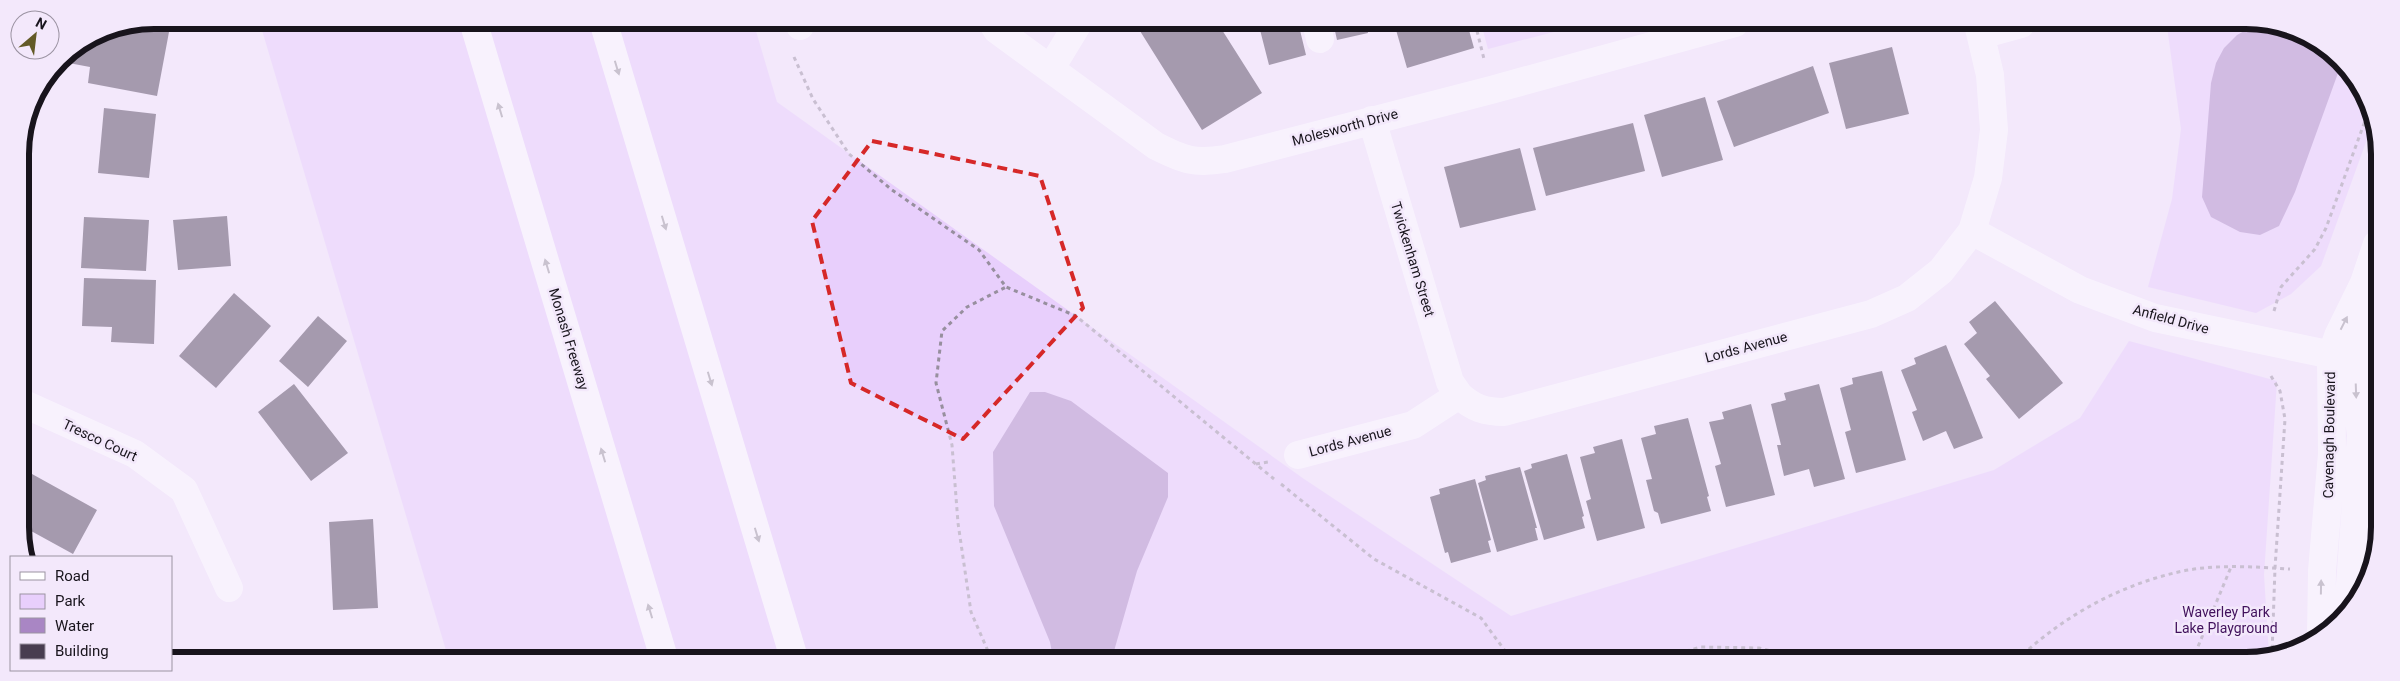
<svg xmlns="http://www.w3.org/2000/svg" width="2400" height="681" font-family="Roboto,sans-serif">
	<rect width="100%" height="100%" fill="#f3e8fb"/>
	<path fill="#e8cffc" d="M259 20 753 21 777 102 1304 479 1511 616 1994 470 2080 418 2129 341 2277 381 2264 575 2269 655 2255 661 448 657Z
		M1481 23H1588L1488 49Z
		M2172 24H2281L2347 65 2374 120 2321 266 2291 294 2256 313 2148 287 2172 199 2181 129 2167 26Z"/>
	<path fill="#a986c4" d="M2257 24H2281L2342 62 2295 192 2279 226 2260 235 2240 232 2211 217 2202 197 2211 83 2216 63 2224 48 2237 35Z
		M1045 392 1071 401 1168 473V497L1137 571 1112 658H1053L1050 642 994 506 993 452 1030 392Z"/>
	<path fill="#483d50" d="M1154 22H1217L1262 93 1202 130 1140 31Z
		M1258 22H1298L1306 55 1269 65Z
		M1333 22 1366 23 1368 33 1337 40Z
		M1394 23H1467L1474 48 1407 68Z
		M130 25 169 32 157 96 88 83 90 67 58 61 103 30Z
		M1892 47 1909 114 1846 129 1829 63Z
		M1813 66 1829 113 1734 147 1717 101Z
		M1705 97 1723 160 1662 177 1644 115Z
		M104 108 156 114 149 178 98 173Z
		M1633 123 1645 171 1546 196 1533 148Z
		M1520 148 1536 210 1460 228 1444 167Z
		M227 216 231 266 178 270 173 220Z
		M84 217 149 220 146 271 81 268Z
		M84 278 156 280 154 344 111 342 112 327 82 326Z
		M234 293 271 326 216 388 179 356Z
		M1995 301 2063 383 2019 419 1986 379 1990 376 1964 344 1977 333 1969 322Z
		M318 316 347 341 308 387 279 361Z
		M1946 345 1983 438 1954 449 1946 431 1923 441 1912 412 1917 410 1901 370 1916 364 1914 358Z
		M1882 371 1906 460 1856 473 1845 432 1851 430 1840 388 1853 384 1852 378Z
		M294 384 348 453 311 481 258 412Z
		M1819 384 1845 479 1814 487 1809 469 1784 476 1777 445H1781L1771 404 1786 400 1784 393Z
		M1751 404 1775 495 1726 507 1715 466 1721 464 1709 422 1724 419 1722 412Z
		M1688 418 1709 496 1707 497 1711 511 1661 524 1658 513 1654 511 1646 480 1652 479 1641 438 1656 434 1654 426Z
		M1622 439 1645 528 1597 541 1586 501 1591 499 1580 457 1595 453 1593 447Z
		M1567 454 1584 516 1582 517 1585 528 1544 540 1524 471 1532 468 1531 464Z
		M1520 467 1537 528H1535L1538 540 1497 552 1478 483 1486 480 1485 476Z
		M23 469 97 510 73 554 22 526Z
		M1475 479 1491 540 1488 541 1491 552 1451 563 1448 552 1445 553 1430 497 1440 494 1439 489Z
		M373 519 378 608 333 610 329 522Z"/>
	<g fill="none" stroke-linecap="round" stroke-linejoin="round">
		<path stroke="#978f9e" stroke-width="3" stroke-dasharray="4 4" stroke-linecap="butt" d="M1475 23 1484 59
			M794 57 813 99 849 154 892 190 979 250 1006 287 1076 316 1274 479
			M2274 311 2281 287 2315 249 2326 228 2369 110
			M2271 376 2280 391 2285 419 2275 568 2272 654
			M1256 464 1268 462
			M1281 484 1374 559 1481 618 1511 659
			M991 658 971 612 958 523 952 445 936 383 942 331 967 307 1006 287
			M1655 660 1701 647 1759 648 1808 660
			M2017 660C2063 616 2121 584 2183 571 2218 564 2256 567 2290 569
			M2192 661 2231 567"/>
		<path stroke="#fff" stroke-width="28" d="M992 22 997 30 1156 146C1184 160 1194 164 1225 159L1491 90 1735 23
			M1316 22 1320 39
			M800 26 802 21
			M1981 35 2021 24
			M1051 68 1079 22
			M1372 120 1450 382 1459 395
			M1972 231 2080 290 2155 318 2356 360
			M22 403 135 454 184 490 229 588
			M1298 455 1413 425 1459 395C1473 408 1485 412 1504 412L1871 314 1907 298 1941 271 1972 231 1988 178 1994 130 1990 75 1978 24
			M2348 612 2361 435 2356 397V360L2362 338 2377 312
			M2321 636 2322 571 2332 454 2331 356 2338 336 2364 283 2377 244"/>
		<path stroke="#fff" stroke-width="28" d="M473 21 664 658
			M603 21 794 658"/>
	</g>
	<defs><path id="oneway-solid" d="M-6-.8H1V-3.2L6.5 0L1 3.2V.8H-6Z" transform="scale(1.25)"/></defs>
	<g fill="#979599">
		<use href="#oneway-solid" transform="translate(617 68) rotate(73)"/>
		<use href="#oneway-solid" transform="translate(500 110) rotate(-107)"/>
		<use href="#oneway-solid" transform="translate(664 223) rotate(73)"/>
		<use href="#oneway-solid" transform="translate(547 266) rotate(-107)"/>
		<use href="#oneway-solid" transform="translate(2344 323) rotate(-63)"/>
		<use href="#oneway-solid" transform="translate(710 379) rotate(73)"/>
		<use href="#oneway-solid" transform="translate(2356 391) rotate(88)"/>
		<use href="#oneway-solid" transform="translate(603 455) rotate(-107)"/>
		<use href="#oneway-solid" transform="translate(757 535) rotate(73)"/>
		<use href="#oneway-solid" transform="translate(2321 587) rotate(-89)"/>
		<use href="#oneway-solid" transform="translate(650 611) rotate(-107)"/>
	</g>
	<path d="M0 0H2400V681H0ZM872 141 1040 176 1083 308 963 439 851 383 812 221Z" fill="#f3e8fb" fill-opacity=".55" fill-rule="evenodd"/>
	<path fill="none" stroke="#d62828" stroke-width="4" stroke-dasharray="10 6" stroke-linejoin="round" d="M872 141 1040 176 1083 308 963 439 851 383 812 221Z"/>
	<g text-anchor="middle" stroke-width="5" stroke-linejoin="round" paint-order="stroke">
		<g font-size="14" fill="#18141c" stroke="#f3e8fb">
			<text transform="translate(1345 127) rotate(-15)" y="5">Molesworth Drive</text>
			<text transform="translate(1413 259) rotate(73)" y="5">Twickenham Street</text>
			<text transform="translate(2171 319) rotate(15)" y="5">Anfield Drive</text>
			<text transform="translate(569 339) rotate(73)" y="5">Monash Freeway</text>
			<text transform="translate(1746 347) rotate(-15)" y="5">Lords Avenue</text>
			<text transform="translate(2329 435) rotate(-89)" y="5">Cavenagh Boulevard</text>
			<text transform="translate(100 440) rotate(25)" y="5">Tresco Court</text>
			<text transform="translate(1350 441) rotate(-15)" y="5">Lords Avenue</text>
		</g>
		<g font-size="14" fill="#41115c" stroke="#f3e8fb">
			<text x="2226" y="617">Waverley Park<tspan x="2226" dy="16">Lake Playground</tspan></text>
		</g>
	</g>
	<path d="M0 0H2400V681H0ZM154 29H2246A125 125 0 0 1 2371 154V527A125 125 0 0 1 2246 652H154A125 125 0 0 1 29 527V154A125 125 0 0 1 154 29Z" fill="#f3e8fb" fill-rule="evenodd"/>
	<path fill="none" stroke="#18141c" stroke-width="6" d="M154 29H2246A125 125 0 0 1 2371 154V527A125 125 0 0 1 2246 652H154A125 125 0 0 1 29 527V154A125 125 0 0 1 154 29Z"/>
	<rect x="10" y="556" width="162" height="115" fill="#f3e8fb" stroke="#9b93a2"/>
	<rect x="20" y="572" width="25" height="8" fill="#ffffff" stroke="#9b93a2"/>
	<text x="55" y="581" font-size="15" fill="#18141c">Road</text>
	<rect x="20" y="594" width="25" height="15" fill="#e8cffc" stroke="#9b93a2"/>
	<text x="55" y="606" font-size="15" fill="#18141c">Park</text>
	<rect x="20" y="618" width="25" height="15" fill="#a986c4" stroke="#9b93a2"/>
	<text x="55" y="631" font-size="15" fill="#18141c">Water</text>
	<rect x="20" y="644" width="25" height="15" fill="#483d50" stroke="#9b93a2"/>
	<text x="55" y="656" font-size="15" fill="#18141c">Building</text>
	<g transform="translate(35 35) rotate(28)"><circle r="24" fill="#f3e8fb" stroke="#9b93a2"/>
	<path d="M0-4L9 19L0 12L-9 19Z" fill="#635a27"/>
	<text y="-8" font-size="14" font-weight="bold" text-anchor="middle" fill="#18141c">N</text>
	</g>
</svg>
